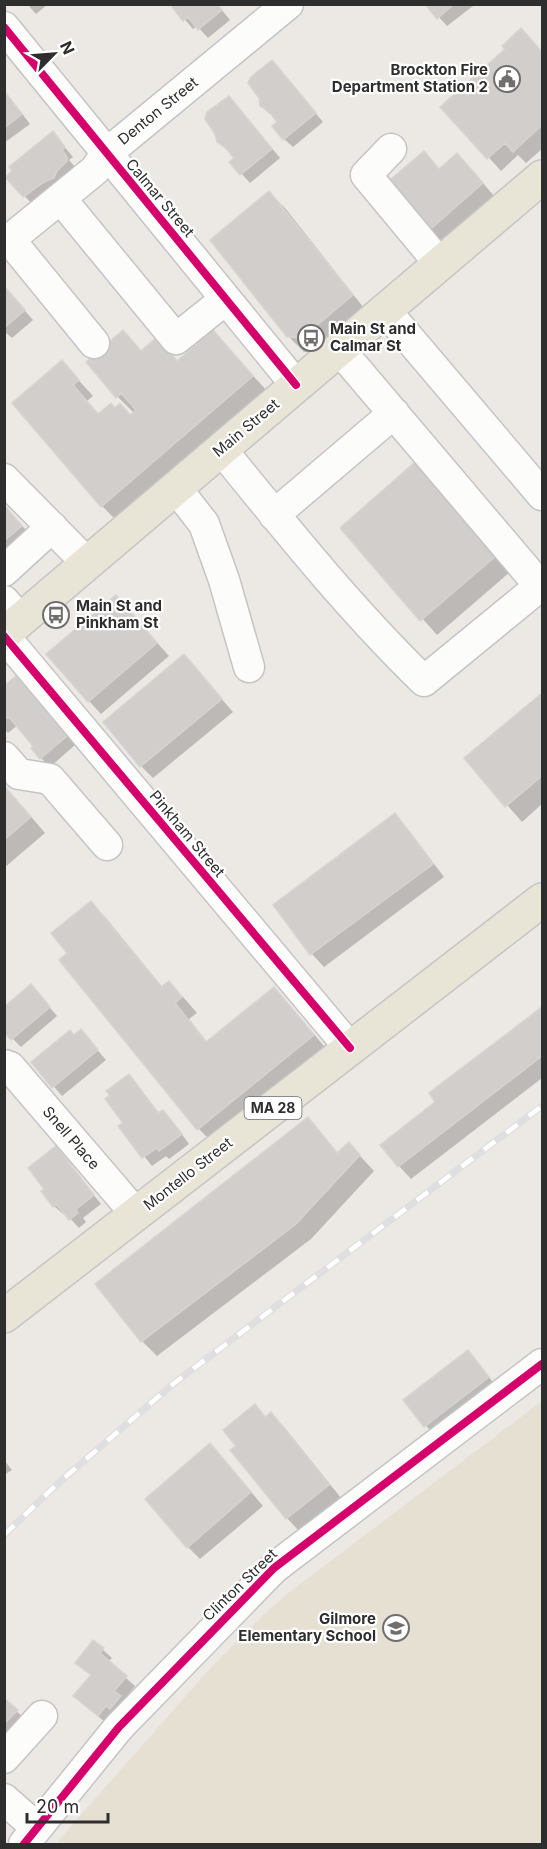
<svg xmlns="http://www.w3.org/2000/svg" width="547" height="1849" font-family="Inter,sans-serif">
	<rect width="100%" height="100%" fill="#ece8e4"/>
	<path fill="#e6e0d3" d="M542 1401V1844H61L58 1841 214 1664 262 1616 287 1594Z"/>
	<path fill="#0003" d="M27 4H48L36 14Z
		M217 4 230 20 208 38 197 26 193 29 174 7Z
		M427 4H472L473 6 447 26Z
		M521 30 542 52V149L526 163 518 155 501 171 443 107 507 49Z
		M272 62 323 122 293 147 284 139 279 122 261 106Z
		M4 90 30 124 4 143Z
		M238 107 280 158 250 183 231 162 236 158 218 142Z
		M53 133 73 157 69 160 75 167 33 205 7 177Z
		M470 168 495 197 439 245 426 233 440 170Z
		M269 193 285 208 367 312 318 353 304 352 288 336Z
		M4 287 33 320 12 338 4 331Z
		M123 332 142 352 157 339 178 362 213 332 268 392 117 521 102 506 62 362 93 396 87 401 99 415 115 410 131 416 134 413 117 396Z
		M415 464 510 572 437 635 342 528Z
		M4 506 37 542 4 569Z
		M116 597 169 656 101 714 89 701Z
		M184 656 233 712 153 778 141 766Z
		M25 687 75 745 50 767 41 758 36 746 18 725 8 733 4 729V688Z
		M542 695V804L522 822 466 758Z
		M4 785 45 833 4 868Z
		M395 815 407 828 444 877 324 967 312 954 275 905Z
		M91 903 106 918 163 988 169 983 184 998 197 1013 189 1019 207 1042 274 989 289 1004 328 1051 214 1144 199 1129 61 960 69 953Z
		M39 995 57 1016 21 1047 12 1038Z
		M542 1009V1078L411 1179 399 1166 437 1102 431 1094Z
		M81 1031 106 1060 62 1096 33 1062Z
		M129 1076 160 1114 163 1112 172 1121 189 1144 169 1159 166 1156 152 1166 120 1126 125 1123Z
		M308 1119 339 1154 349 1144 374 1171 311 1239 157 1356 142 1341Z
		M56 1148 101 1204 83 1218 86 1222 79 1228 65 1213 63 1214 54 1206 46 1189Z
		M468 1352 497 1387 434 1435 405 1401Z
		M254 1406 266 1418 271 1414 284 1427 341 1498 299 1531 287 1518 238 1446Z
		M222 1458 263 1506 200 1559 188 1547Z
		M4 1460 12 1470 4 1475Z
		M94 1642 112 1658 108 1662 135 1686 123 1701 129 1706 107 1724 75 1696 92 1676 77 1663Z
		M5 1700 32 1726 4 1756V1701Z"/>
	<path fill="#d1cecb" stroke="#d7d4d0" stroke-width="1.5" d="M174 4H217L222 10 198 30 188 17 183 21 172 7Z
		M425 4H454L437 19Z
		M521 28 542 52V125L513 152 505 143 487 159 440 107 505 49 502 46Z
		M272 60 316 113 283 140 272 126 277 122 269 111 260 106 259 98 248 83 251 77Z
		M4 91 22 114 4 128Z
		M229 96 272 149 240 175 229 162 234 158 225 147 217 142 215 134 205 119 207 112Z
		M53 131 65 147 62 150 67 157V161L57 171 54 178 44 182 23 197 5 177 12 171 9 167Z
		M424 151 439 169 457 153 483 183 425 234 384 185Z
		M269 191 353 295 302 338 287 337 210 240Z
		M4 286 25 310 4 328Z
		M123 330 141 351 157 337 177 361 213 330 253 376 101 507 12 403 62 360 79 380 73 385 98 414 111 403 115 408 120 403 130 415 136 410 121 393 116 398 86 362Z
		M415 462 496 556 420 621 340 528Z
		M4 505 22 526 4 541Z
		M116 595 157 643 88 702 46 654Z
		M184 654 222 699 140 767 103 722Z
		M16 676 67 736 40 759 31 748 33 746 9 717 4 720V686Z
		M542 693V776L505 807 464 758Z
		M4 786 31 817 4 840Z
		M395 813 433 864 310 955 273 905Z
		M91 901 161 987 169 981 182 997 175 1003 206 1042 274 987 314 1035 197 1130 59 960 67 953 51 933Z
		M31 984 50 1007 11 1040 4 1032V1007Z
		M542 1007V1056L398 1167 380 1145 435 1102 429 1093Z
		M81 1029 98 1050 52 1088 31 1062 70 1030 74 1035Z
		M129 1074 158 1113 163 1110 182 1134 159 1151 157 1148 142 1158 118 1126 123 1123 105 1099 110 1095 106 1091Z
		M308 1117 337 1153 349 1142 360 1155 296 1224 141 1342 95 1284Z
		M56 1146 94 1195 76 1209 78 1213 69 1220 56 1204 53 1207 41 1191 44 1189 28 1168Z
		M468 1350 489 1377 424 1427 403 1400Z
		M255 1404 265 1417 271 1412 329 1485 286 1519 230 1450 236 1446 223 1430Z
		M210 1443 251 1492 187 1548 145 1499Z
		M93 1640 104 1648 100 1653 127 1676 114 1691 121 1696 110 1709 106 1706 98 1716 73 1696 91 1675 75 1663Z
		M4 1698 18 1710 4 1724Z"/>
	<g fill="none" stroke-linecap="round" stroke-linejoin="round">
		<defs>
			<path id="minor" d="M4 27 296 385
				M391 149 366 175 440 264
				M61 199 176 339 226 299
				M10 240 94 343
				M4 244 95 170 106 154 288 4
				M385 310 542 495
				M221 449C286 529 350 609 424 681L540 586 339 349
				M4 479 87 563
				M176 488 204 524 224 580 249 667
				M274 515 394 413
				M4 571 52 527
				M4 601 20 620
				M4 636 350 1048
				M4 757 19 774 50 779 107 845
				M4 1065 10 1067 136 1214
				M4 1758 42 1716
				M4 1799 37 1828
				M24 1844 119 1727 274 1568 542 1364"/>
			<path id="major" d="M4 634 542 177
				M4 1316 542 900"/>
		</defs>
		<use href="#minor" stroke="#c5c4c5" stroke-width="33"/>
		<use href="#major" stroke="#c6c5c4" stroke-width="36"/>
		<use href="#minor" stroke="#fcfcfb" stroke-width="30"/>
		<use href="#major" stroke="#e8e4d6" stroke-width="33"/>
		<defs>
			<path id="rail" d="M4 1535 55 1486 173 1384 542 1106"/>
		</defs>
		<use href="#rail" stroke="#dfdfe1" stroke-width="7"/>
		<use href="#rail" stroke="#fff" stroke-width="4.5" stroke-dasharray="14" stroke-linecap="butt"/>
		<defs>
			<path id="cycleway" d="M4 27 296 385
				M4 636 350 1048
				M24 1844 119 1727 274 1568 542 1364"/>
		</defs>
		<use href="#cycleway" stroke="#fff" stroke-width="11"/>
		<use href="#cycleway" stroke="#d6006c" stroke-width="8"/>
	</g>
	<defs>
		<symbol id="civic-ring" viewBox="-11 -11 22 22"><circle r="9.5" fill="#fff" stroke="#706f6e" stroke-width="1.5"/><path d="M-.6-6.5H3V-4.5H.6V-3L4-1V1h2V6H-6V1h2V-1L-.6-3ZM-1.2 2.5V6h2.4V2.5Z" fill="#706f6e"/></symbol>
		<symbol id="bus-ring" viewBox="-11 -11 22 22"><circle r="9.5" fill="#fff" stroke="#706f6e" stroke-width="1.5"/><path d="M-5-6H5V4H4V6H2V4H-2V6H-4V4H-5ZM-3.5-4V0h7V-4ZM-3.5 1.2v1.5H-2V1.2ZM2 1.2v1.5H3.5V1.2Z" fill="#706f6e"/></symbol>
		<symbol id="school-ring" viewBox="-11 -11 22 22"><circle r="9.5" fill="#fff" stroke="#706f6e" stroke-width="1.5"/><path d="M0-5L7-2L0 1L-7-2ZM-4 1L0 2.5L4 1V4Q0 6-4 4Z" fill="#706f6e"/></symbol>
	</defs>
	<g fill-rule="evenodd">
		<use href="#civic-ring" x="492" y="64" width="30" height="30"/>
		<use href="#bus-ring" x="296" y="323" width="30" height="30"/>
		<use href="#bus-ring" x="41" y="600" width="30" height="30"/>
		<use href="#school-ring" x="381" y="1613" width="30" height="30"/>
	</g>
	<g text-anchor="middle" stroke-width="4.5" stroke-linejoin="round" paint-order="stroke">
		<rect fill="#fff" stroke="#6d6d6d" stroke-width="1.5" x="244.5" y="1097" width="57" height="22" rx="4.5"/>
		<g font-size="14" font-weight="bold" fill="#2e2e2e">
			<text x="273" y="1113">MA 28</text>
		</g>
		<g font-size="15" font-weight="bold" fill="#2e2e2e" stroke="#fff" text-anchor="end">
			<text x="488" y="75">Brockton Fire<tspan x="488" dy="17">Department Station 2</tspan></text>
			<text x="330" y="334" text-anchor="start">Main St and<tspan x="330" dy="17">Calmar St</tspan></text>
			<text x="76" y="611" text-anchor="start">Main St and<tspan x="76" dy="17">Pinkham St</tspan></text>
			<text x="376" y="1624">Gilmore<tspan x="376" dy="17">Elementary School</tspan></text>
		</g>
		<g font-size="15" fill="#2e2e2e" stroke="#fff">
			<text transform="translate(158 111) rotate(-39)" y="5">Denton Street</text>
			<text transform="translate(160 198) rotate(50)" y="5">Calmar Street</text>
			<text transform="translate(246 428) rotate(-40)" y="5">Main Street</text>
			<text transform="translate(187 834) rotate(50)" y="5">Pinkham Street</text>
			<text transform="translate(71 1138) rotate(49)" y="5">Snell Place</text>
			<text transform="translate(188 1174) rotate(-38)" y="5">Montello Street</text>
			<text transform="translate(240 1585) rotate(-44)" y="5">Clinton Street</text>
		</g>
	</g>
	<rect width="547" height="1849" fill="none" stroke="#2e2e2e" stroke-width="12"/>
	<g transform="translate(54 54) rotate(65)" stroke="#ffffff" stroke-width="4.5" paint-order="stroke">
	<path d="M0-4.5L10 22L0 15L-10 22Z" fill="#2e2e2e"/>
	<text y="-9" font-size="16" font-weight="bold" text-anchor="middle" fill="#2e2e2e">N</text>
	</g>
	<path d="M27 1813v9h81v-9" fill="none" stroke="#2e2e2e" stroke-width="3"/>
	<text x="36" y="1813" font-size="18" fill="#2e2e2e" stroke="#ffffff" stroke-width="4.5" paint-order="stroke">20 m</text>
</svg>
